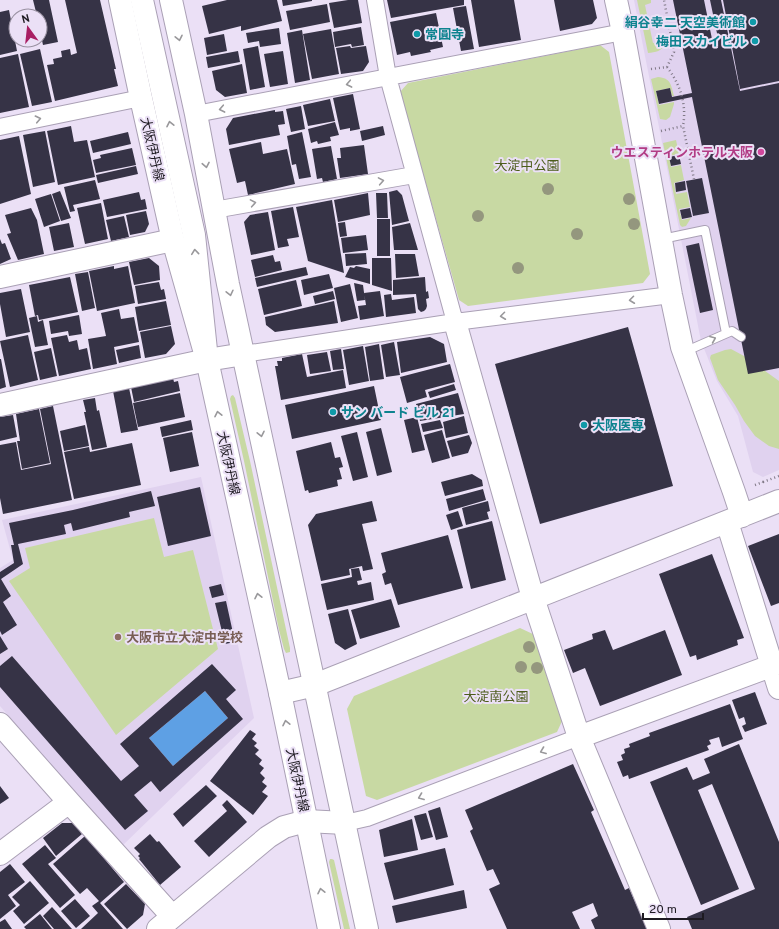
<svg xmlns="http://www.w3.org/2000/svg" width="779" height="929" font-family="Overpass,'Noto Sans JP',sans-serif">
	<rect width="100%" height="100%" fill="#ebe0f6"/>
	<path fill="#e0d2ef" d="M634 0H779V470L763 477 753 472 738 416 717 381 701 341Z
		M201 477 254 718 121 847 0 706V568L13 560 2 520Z"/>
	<path fill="#c8d9a3" d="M637 0H651V3L645 5 653 43 659 42 660 44 664 43C663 52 655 52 648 53Z
		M600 45 609 52 650 274 643 283 468 306 459 300 400 92 408 83Z
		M658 77C671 78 671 85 674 96H672L670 88 656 91 659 105 674 102V104L670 117 666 120 660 119 651 79Z
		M676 140 679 154 669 156 671 167 681 165 684 180 674 183 676 194 687 192 690 207 679 209 682 220 691 218 686 226 682 227 680 225 663 143Z
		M731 349 744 356 779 381V449L769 446 755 436 744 421 735 405 718 380 710 358 711 355 725 350Z
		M233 395 235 398 250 461 290 648V652L286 653 284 649 279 630 244 461 230 399 231 396Z
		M154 518 164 557 193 550 218 649 116 735 9 581 30 568 25 548Z
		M520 628 535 635 563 719 557 732 377 800 366 796 347 709 354 696Z
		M330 859H332L334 860 350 929H344L329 862Z"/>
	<path fill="#5ea0e4" d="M205 691 228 718 173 766 149 738Z"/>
	<path fill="#363346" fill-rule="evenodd" d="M33 0H49L58 42 43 45 40 31V16H37Z
		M65 0H100L116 69H114L118 86 55 101 47 65 54 64 53 59 62 57 61 51 70 49 71 55 77 53Z
		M227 0H277L282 21 241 31V26L209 34 202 6Z
		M282 0H312V1L283 6Z
		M348 0H358L362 23 334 28 329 3Z
		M387 0H464V5L391 18Z
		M471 0H514L521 40 479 47Z
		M554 0H593L597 18 592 24 560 31Z
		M673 0H704L712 39 718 38 710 0H721L740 91 779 83V368L748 374 692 97 659 104 656 91 670 88 672 97 692 93Z
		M723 0H779V81L740 89Z
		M327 4 330 22 290 30 286 11Z
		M466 6 474 49 461 51 453 8Z
		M9 10 17 51 0 55V12Z
		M436 13 443 47 430 50 431 52 411 56 410 52 397 55 390 22Z
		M361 27 364 45 352 47 351 44 335 47 333 32Z
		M279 28 281 44 260 47 259 41 248 43 246 33Z
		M331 29 339 74 312 79 303 34Z
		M302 30 310 80 295 83 287 33Z
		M224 34 227 51 207 55 204 38Z
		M258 46 265 87 250 90 243 49Z
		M350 46 351 48 366 46 369 62 363 71 341 74 336 48Z
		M40 49 52 102 32 106 20 54Z
		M238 51 240 62 208 68 206 57Z
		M283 51 288 84 270 87 264 54Z
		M18 54 29 107 0 113V58Z
		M242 64 247 93 225 97 216 90 212 71Z
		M353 94 360 129 350 131V128L340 130 333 98Z
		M330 99 335 121 308 126 303 105Z
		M301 106 305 129 291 132 286 109Z
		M275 110V112L283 111 285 124 278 125 280 135 229 145 226 129 233 118Z
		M335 122 339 135 330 137 331 141 318 144 317 141 311 143 308 129Z
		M71 126 74 142 87 140 95 177 58 185 47 131Z
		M383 126 385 135 362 141 360 131Z
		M45 131 55 182 33 187 23 135Z
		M128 132 131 144 93 153 90 141Z
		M302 132 311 177 299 179 296 164 292 165 287 136Z
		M19 136 31 194 0 204V140Z
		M261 142 263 154 287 149 295 184 248 195 245 181 237 183 229 149Z
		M364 145 368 174 340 178 337 158H341L340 148Z
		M331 146 337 179 323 182 322 178 317 179 312 149Z
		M132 148 136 165 96 173 93 160 101 158 100 155Z
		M679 155 681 164 671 166 669 157Z
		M136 166 138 174 98 183 96 175Z
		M702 178 709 213 693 216 686 181Z
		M95 180 100 199 73 205 75 211 70 212 64 187Z
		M685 181 686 190 676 192 675 183Z
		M397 190 402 195 409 221 392 225 389 192Z
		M60 191 71 218 61 221 52 194Z
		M139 192 141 200 145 199 147 209 107 217 103 200Z
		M368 193 370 215 338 222 334 200Z
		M376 193H387L388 218H377Z
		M51 194 60 221 44 227 35 199Z
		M332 200 344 273 308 261 296 207Z
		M101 203 108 239 85 244 77 208Z
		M293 207 299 237 287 239 289 246 278 248 271 211Z
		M31 208 37 220 44 254 18 260 7 234 11 233 5 215Z
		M690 208 692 217 682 219 680 210Z
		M146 211 149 224 145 232 130 235 126 215Z
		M268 212 275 250 251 255 244 222 250 215Z
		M124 216 129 237 111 241 106 220Z
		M377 219H390V256H377Z
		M345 222 347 236 340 237 338 223Z
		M69 223 74 247 54 251 49 227Z
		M410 223 418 250H394L392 227Z
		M366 235 368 250 343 253 341 238Z
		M0 239 2 244 5 243 11 259 0 264Z
		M699 243 713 310 700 313 686 246Z
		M366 253 367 264 346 266 345 254Z
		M395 254H415L419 276 396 278Z
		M273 255 275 262 280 261 282 270 255 277 251 260Z
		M149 258 159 266 160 280 134 285 129 262Z
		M372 258H391L392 291 372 285Z
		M114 266V269L128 266 135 303 97 311 89 271Z
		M356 266 370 269V284L345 277 350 267 354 268Z
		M306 267 308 275 257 287 255 278Z
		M88 272 95 308 82 311 75 274Z
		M329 274 333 288 304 295 301 280Z
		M70 277 78 312 39 320 38 315 35 316 29 285Z
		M425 277 426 292 428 291 429 298 426 299 427 306 426 309 424 311 421 312 418 309 416 294 393 295V280Z
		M296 280 302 306 264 315 258 289Z
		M159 282 161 290 164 289 166 299 138 304 135 286Z
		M354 283 363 285 365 300 357 301Z
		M350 284 358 318 341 322 334 288Z
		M21 289 30 332 6 337 0 304V293Z
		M333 291 335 299 315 304 313 296Z
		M380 291 384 316 360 320 358 306 366 305 364 293Z
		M391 294 392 300 414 297 416 313 386 317 384 295Z
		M166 301 171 325 139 331 135 307Z
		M334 301 338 323 275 332 266 325 265 317Z
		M119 309 121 319 134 317 139 342 114 347 117 364 93 369 88 339 106 336 101 313Z
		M79 315 82 334 69 336 68 331 51 334 49 321Z
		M37 316 38 322 43 320 48 345 35 347 29 318Z
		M171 326 175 344 166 354 145 358 140 332Z
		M628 327 673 486 540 524 495 364Z
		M28 335 38 380 10 387 0 341Z
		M67 335 69 342 77 340 79 350 87 348 91 369 59 376 51 338Z
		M430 337 444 344 447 362 401 373 397 342Z
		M394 342 400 375 386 377 381 345Z
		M379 344 384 379 370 381 365 347Z
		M139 345 141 358 119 363 116 350Z
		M363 346 369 381 349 385 343 350Z
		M51 348 57 376 40 380 34 352Z
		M341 349 344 369 333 370 330 351Z
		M327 352 331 371 310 374 307 355Z
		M302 354 307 377 343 370 346 388 281 400 275 366H278L277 361H282V358Z
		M0 359H1L6 387 0 389Z
		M450 364 455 382 425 390 427 397 407 403 400 377Z
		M173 378 174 382 178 381 180 391 134 402 131 387Z
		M454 384 456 390 430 398 428 392Z
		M374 386 381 420 292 439 285 405Z
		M129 388 138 430 121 433 113 391Z
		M180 393 185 417 138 427 133 403Z
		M458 393 464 414 420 421 416 404Z
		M95 398 97 411 99 410 107 447 92 450 84 412H86L83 400Z
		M53 406 72 500 3 514 0 498V445L16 442 21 470 51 464 40 409Z
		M39 409 50 463 22 469 17 441H20L16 414Z
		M13 415 17 437 0 441V417Z
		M464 416 468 433 446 438 443 422Z
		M417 417 425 450 412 453 404 420Z
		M191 420 193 430 162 437 160 427Z
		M440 420 443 428 423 432 421 424Z
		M85 425 89 446 64 451 60 431Z
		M381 428 392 472 377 476 366 432Z
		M442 430 450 458 432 463 424 435Z
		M192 432 199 466 170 472 163 438Z
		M357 432 368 477 353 481 341 436Z
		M469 435 472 443 468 453 452 457 447 441Z
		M331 442 335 458 340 457 343 467 339 468 342 479 337 480 338 486 309 493 308 490 305 491 296 451Z
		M132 443 141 485 74 499 64 452 89 447 90 452Z
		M472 474 482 480 483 486 445 496 441 482Z
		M200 487 211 536 168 546 157 497Z
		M483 489 486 500 449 511 446 499Z
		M151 491 155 506 129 512 130 517 73 531 71 523 64 525 66 534 18 544 23 564 1 579 11 596 3 602 17 625 2 635 0 631V572L14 563 11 545H14L9 523 73 510Z
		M372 501 377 521 362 524 373 569 363 571 362 566 349 569 350 575 321 581 308 525 316 514Z
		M488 501 490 511 487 512 489 519 466 525 462 508Z
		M458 511 463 526 451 530 446 515Z
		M492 521 506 580 471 589 457 530Z
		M779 534V603L771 606 748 546Z
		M448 535 463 588 398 605 391 583 385 585 382 574 386 572 381 553Z
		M712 554 744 638 737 640 738 645 697 660 696 655 690 657 659 574Z
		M359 568 362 580 357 581 358 585 371 582 374 600 327 610 321 584 352 577 351 569Z
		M221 584 224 595 212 598 209 587Z
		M391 599 400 627 360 639 351 610Z
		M226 601 235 642 225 644 215 603Z
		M348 609 357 644 345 650 335 643 328 614Z
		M605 630 613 650 665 630 682 675 600 706 585 668 573 673 564 650 593 639 592 634Z
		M0 636 8 649 0 654Z
		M12 656 121 781 139 766 120 744 212 664 236 690 226 699 243 719 160 792 151 781 134 795 148 811 125 830 0 687V666ZM205 691 228 718 173 766 149 738Z
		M755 692 767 724 745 732 742 726 746 724 744 717 739 719 732 700Z
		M730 704 743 739 722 747 719 737 709 740 711 744 707 746 709 750 629 779 628 775 623 777 617 762 623 760 621 755 625 753 624 749 630 747 629 744 650 736 649 733Z
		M250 730 256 734 252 739 257 743 254 746 259 750 255 754 262 760 259 764 264 768 260 773 265 778 262 782 267 786 262 792 268 796 253 815 210 781Z
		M739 744 779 842V929H692L687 917 755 889 712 784 698 790 739 889 701 905 650 782 687 767 693 780 710 773 704 759Z
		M573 764 594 810 591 812 625 890 629 888 647 929H595L591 920 598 916 593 903 572 912 580 929H507L489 889 500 884 493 869 487 871 470 831 473 829 465 810Z
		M206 785 217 796 183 827 173 814Z
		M0 786 9 798 0 804Z
		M227 800 247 822 209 857 194 841 227 811 222 805Z
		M440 807 448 837 436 840 428 811Z
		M426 813 433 837 421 840 414 816Z
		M412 819 418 850 384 857 379 830Z
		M62 823H74L82 834 56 856 43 838Z
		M150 834 157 842 159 841 181 867 160 885 139 859 140 858 138 856 140 854 134 848Z
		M85 836 124 882 100 903 123 929H81L98 913 92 906 99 901 87 888 80 894 53 864Z
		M45 845 56 858 48 864 75 895 60 908 22 864Z
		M445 848 454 885 394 900 384 863Z
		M10 864 25 882 8 895 16 906 0 919V872Z
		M30 881 49 903 24 924 13 911 20 905 12 897Z
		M126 884 145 904 143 915 127 929 104 904Z
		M464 890 467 908 396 923 392 906Z
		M75 899 90 916 76 928 61 911Z
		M52 907 72 929H54L43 916Z
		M40 914 52 929H26L24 927Z
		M5 919 12 929H0V922Z"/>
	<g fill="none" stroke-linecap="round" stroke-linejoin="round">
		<defs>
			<path id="lane" d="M662 239 705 230 726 333
				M684 352 732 331 741 337"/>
			<path id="street" d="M375 0 388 77 455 322
				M196 114 623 32
				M0 127 141 98
				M214 210 414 175
				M244 354 455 322 671 295
				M345 823 367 818 579 737"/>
			<path id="secondary" d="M616 0 623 32 671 295 682 347 734 492 742 516
				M0 277 173 240
				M455 322 533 598 579 737 659 929
				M0 405 207 360 244 354
				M727 522 779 688
				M280 693 315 685 779 501
				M0 724 69 802 172 916
				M579 737 779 663
				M0 854 69 802
				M158 929 268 837 284 827 306 821 345 823"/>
			<path id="primary" d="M120 0 141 98 173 240 207 360 280 693 329 929
				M171 0 196 114 228 284 367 929"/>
			<path id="highway" d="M142 0 194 235 207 360"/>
		</defs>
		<use href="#lane" stroke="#aaa0b5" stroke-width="10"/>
		<use href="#street" stroke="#aaa0b5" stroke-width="18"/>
		<use href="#secondary" stroke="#aaa0b5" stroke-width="24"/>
		<use href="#primary" stroke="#aaa0b5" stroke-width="24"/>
		<use href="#highway" stroke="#aaa0b5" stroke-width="24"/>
		<path stroke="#807987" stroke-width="2.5" stroke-dasharray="1 3" stroke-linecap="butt" d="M667 67C680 84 687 104 683 126
			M651 69 667 67 674 52 664 0
			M661 131 683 126 694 179
			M763 482 779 476
			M755 485 763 482V483"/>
		<use href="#lane" stroke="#fff" stroke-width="8"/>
		<use href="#street" stroke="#fff" stroke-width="16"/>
		<use href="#secondary" stroke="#fff" stroke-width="22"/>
		<use href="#primary" stroke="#fff" stroke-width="22"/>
		<use href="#highway" stroke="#fff" stroke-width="22"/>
	</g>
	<g fill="#94977e">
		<circle cx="548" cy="189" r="6"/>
		<circle cx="629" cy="199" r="6"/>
		<circle cx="478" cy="216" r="6"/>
		<circle cx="634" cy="224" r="6"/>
		<circle cx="577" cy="234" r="6"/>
		<circle cx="518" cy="268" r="6"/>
		<circle cx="529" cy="647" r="6"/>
		<circle cx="521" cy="667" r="6"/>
		<circle cx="537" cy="668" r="6"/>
	</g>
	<defs><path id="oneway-chevron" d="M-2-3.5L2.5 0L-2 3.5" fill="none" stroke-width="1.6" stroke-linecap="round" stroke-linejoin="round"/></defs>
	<g stroke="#99989b">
		<use href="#oneway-chevron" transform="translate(179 38) rotate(78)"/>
		<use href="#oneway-chevron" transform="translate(349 84) rotate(169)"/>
		<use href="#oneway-chevron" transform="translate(222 109) rotate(169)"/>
		<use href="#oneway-chevron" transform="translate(38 119) rotate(-12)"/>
		<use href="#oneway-chevron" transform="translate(170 124) rotate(-102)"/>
		<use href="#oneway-chevron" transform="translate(206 165) rotate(79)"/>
		<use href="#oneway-chevron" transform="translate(381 181) rotate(-10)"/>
		<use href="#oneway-chevron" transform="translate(253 203) rotate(-10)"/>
		<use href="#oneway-chevron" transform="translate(195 252) rotate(-96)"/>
		<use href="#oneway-chevron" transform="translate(230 293) rotate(77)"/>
		<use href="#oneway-chevron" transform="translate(632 300) rotate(173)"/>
		<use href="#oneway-chevron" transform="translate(503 316) rotate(173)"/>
		<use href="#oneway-chevron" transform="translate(713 339) rotate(-23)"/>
		<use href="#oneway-chevron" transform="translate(218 414) rotate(-102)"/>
		<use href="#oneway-chevron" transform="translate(261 434) rotate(78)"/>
		<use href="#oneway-chevron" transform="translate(258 596) rotate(-102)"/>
		<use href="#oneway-chevron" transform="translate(286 723) rotate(-102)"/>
		<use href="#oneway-chevron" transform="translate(543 751) rotate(159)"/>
		<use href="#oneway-chevron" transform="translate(421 797) rotate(159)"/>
		<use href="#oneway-chevron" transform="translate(321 891) rotate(-102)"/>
	</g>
	<g fill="#0f9aa8" stroke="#ebe0f6" stroke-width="1.5">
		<circle cx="753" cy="22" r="4"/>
		<circle cx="417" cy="34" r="4"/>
		<circle cx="755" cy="41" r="4"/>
		<circle cx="333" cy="412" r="4"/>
		<circle cx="584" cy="425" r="4"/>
	</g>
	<circle fill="#d1479c" stroke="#ebe0f6" stroke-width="1.5" cx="761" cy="152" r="4"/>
	<circle fill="#8d6e63" stroke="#ebe0f6" stroke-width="1.5" cx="118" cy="637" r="4"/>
	<g text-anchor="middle" stroke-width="4" stroke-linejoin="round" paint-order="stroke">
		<g font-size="13" font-weight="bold" fill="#0d838f" stroke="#ebe0f6" text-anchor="start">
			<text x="745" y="27" text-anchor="end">絹谷幸二 天空美術館</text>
			<text x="425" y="39">常圓寺</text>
			<text x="747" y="46" text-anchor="end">梅田スカイビル</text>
			<text x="341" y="417">サン バード ビル 21</text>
			<text x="592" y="430">大阪医専</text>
		</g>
		<g font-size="13" fill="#1d1a21" stroke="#ebe0f6">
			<text transform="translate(153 149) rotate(77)" y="5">大阪伊丹線</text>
			<text transform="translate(229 463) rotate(78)" y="5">大阪伊丹線</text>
			<text transform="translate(298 780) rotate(78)" y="5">大阪伊丹線</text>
		</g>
		<g font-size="13" font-weight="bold" fill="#b23c85" stroke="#ebe0f6" text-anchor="end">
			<text x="753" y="157">ウエスティンホテル大阪</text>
		</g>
		<g font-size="13" fill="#4c5c1b" stroke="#ebe0f6">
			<text x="527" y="170">大淀中公園</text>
			<text x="496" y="701">大淀南公園</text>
		</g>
		<g font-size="13" font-weight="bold" fill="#785e54" stroke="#ebe0f6" text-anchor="start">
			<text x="126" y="642">大阪市立大淀中学校</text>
		</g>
	</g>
	<g transform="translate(28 28) rotate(345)"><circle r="19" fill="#ebe0f6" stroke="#9991a1"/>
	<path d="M0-3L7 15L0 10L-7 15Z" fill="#a81e63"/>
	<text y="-6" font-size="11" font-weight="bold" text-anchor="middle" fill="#1d1a21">N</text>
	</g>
	<path d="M643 913v6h60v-6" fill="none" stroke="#1d1a21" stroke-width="2"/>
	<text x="649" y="913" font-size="12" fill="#1d1a21" stroke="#ebe0f6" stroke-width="3" paint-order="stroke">20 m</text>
</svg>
